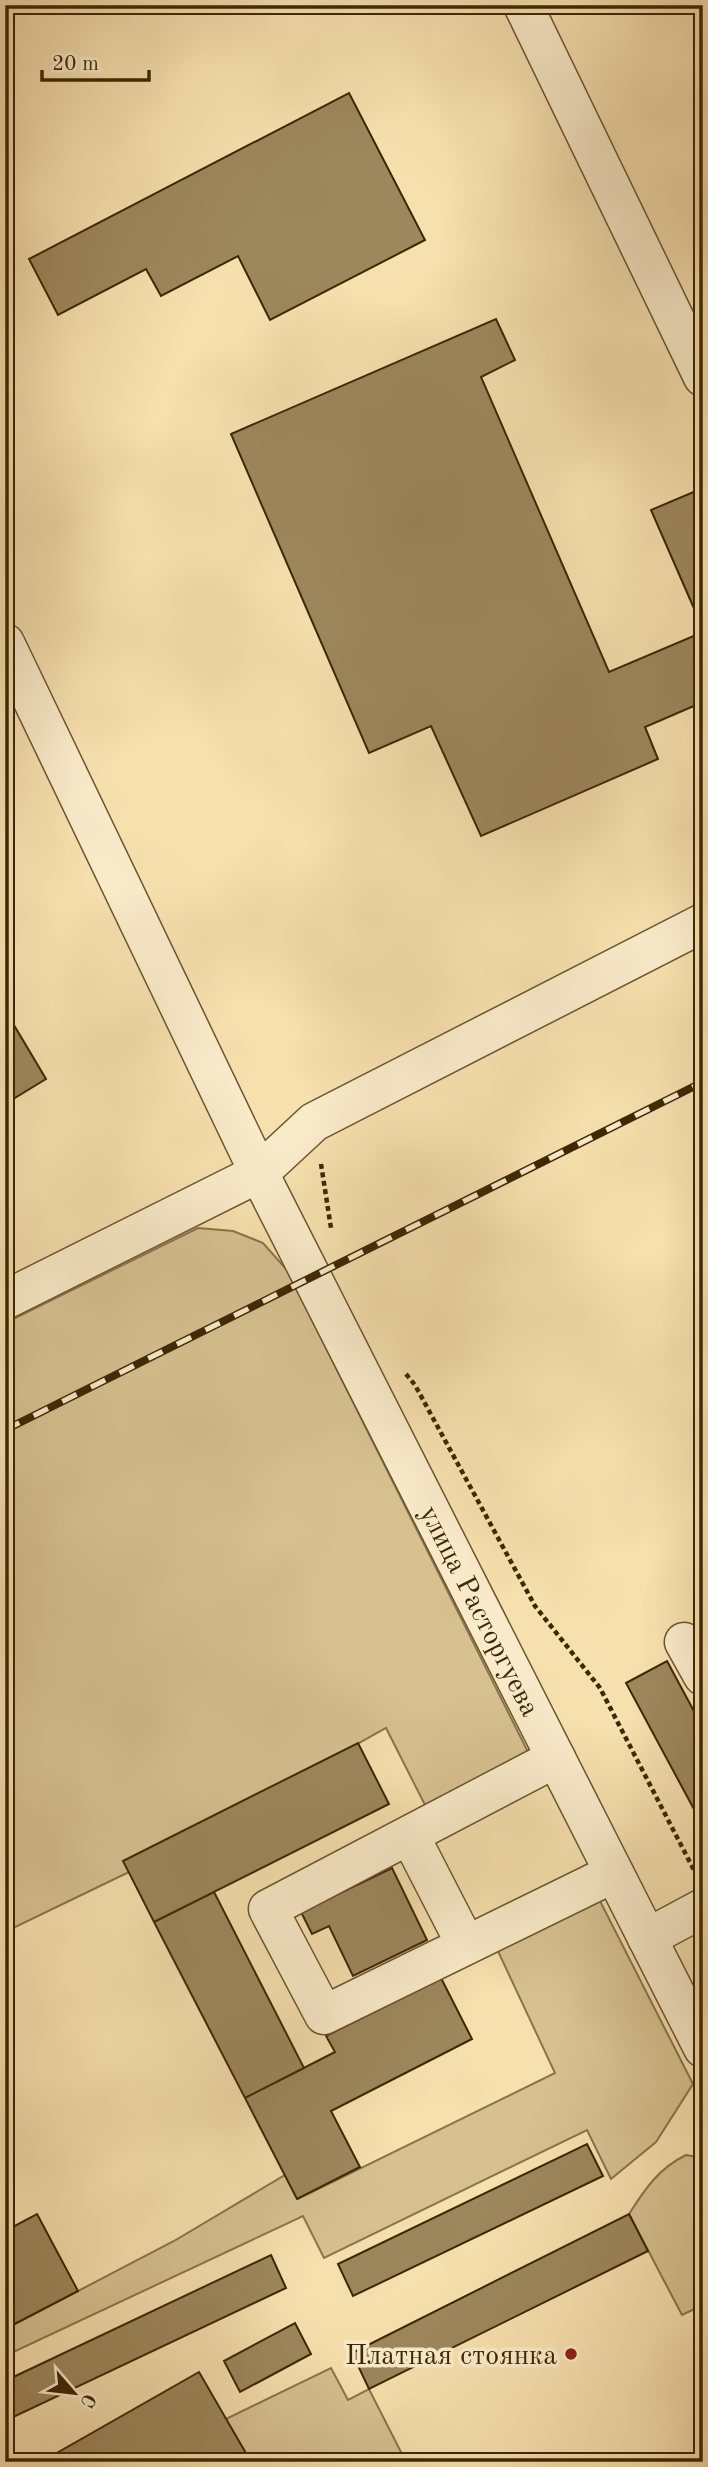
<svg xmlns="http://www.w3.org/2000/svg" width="708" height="2467" font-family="'Old Standard TT',serif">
	<rect width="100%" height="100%" fill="#f6e0ae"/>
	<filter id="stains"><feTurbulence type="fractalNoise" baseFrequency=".00286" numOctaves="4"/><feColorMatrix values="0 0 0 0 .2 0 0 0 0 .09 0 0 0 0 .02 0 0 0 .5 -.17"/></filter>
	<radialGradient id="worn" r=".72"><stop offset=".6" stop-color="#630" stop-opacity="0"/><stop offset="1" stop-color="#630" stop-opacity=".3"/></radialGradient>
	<path fill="#d7c191" stroke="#8a744a" stroke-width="2" d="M198 1228 233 1231 263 1243 287 1270 529 1754 426 1807 386 1728 129 1872 5 1932V1323Z
		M598 1897 693 2084 656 2142 611 2179 587 2130 324 2258 303 2216 5 2356V2329L174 2241 285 2175 298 2199 555 2073 496 1947Z
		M686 2155 703 2158V2305L682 2315 629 2214C645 2189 659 2168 686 2155Z
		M331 2368 348 2400 369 2389 406 2462H251L226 2419Z"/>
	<path fill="#9d875c" stroke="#3d2704" stroke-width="2" d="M349 93 425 240 270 320 238 256 161 296 146 269 58 315 29 259Z
		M496 319 515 360 481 377 609 672 703 632V702L645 727 658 759 481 836 431 726 369 753 231 434Z
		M703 488V629L651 510Z
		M5 1010 46 1079 5 1104Z
		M667 1661 703 1728V1826L626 1683Z
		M358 1743 389 1804 154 1922 123 1861Z
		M392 1868 427 1940 353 1976 329 1926 312 1934 301 1912Z
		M214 1892 304 2068 245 2098 154 1922Z
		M441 1978 472 2039 331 2111 360 2167 297 2199 245 2098 335 2052 326 2036Z
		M587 2144 603 2176 353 2296 338 2264Z
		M37 2214 78 2291 5 2329V2231Z
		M629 2214 648 2251 369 2389 352 2353Z
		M271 2255 286 2288 5 2421V2381Z
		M295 2323 311 2354 240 2392 224 2361Z
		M199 2372 251 2462H41Z"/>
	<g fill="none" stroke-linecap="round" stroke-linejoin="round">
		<defs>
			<g id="minor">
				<path d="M523 5 703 377"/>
				<path id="s1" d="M5 643 259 1173 703 2048"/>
				<path d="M5 1300 259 1173 314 1122 703 923"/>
				<path d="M684 1642 703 1676"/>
				<path d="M556 1758 268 1909 324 2015 614 1873"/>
				<path d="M410 1836 466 1945"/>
				<path d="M647 1938 703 1908"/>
			</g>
		</defs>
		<use href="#minor" stroke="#6b552e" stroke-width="41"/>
		<path stroke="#3d2704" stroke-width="4.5" stroke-dasharray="5 3.5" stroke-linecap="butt" d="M321 1164 331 1228
			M406 1374 415 1385 535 1606 600 1688 696 1874"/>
		<use href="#minor" stroke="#f9ebca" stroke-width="38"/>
		<defs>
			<path id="rail" d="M5 1430 703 1082"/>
		</defs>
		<use href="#rail" stroke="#3d2704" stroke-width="8"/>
		<use href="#rail" stroke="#f9ebca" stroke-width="5" stroke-dasharray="16" stroke-linecap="butt"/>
	</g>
	<circle fill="#8f2418" stroke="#f9ebca" stroke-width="2.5" cx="571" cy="2354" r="7"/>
	<g text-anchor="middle" stroke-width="7" stroke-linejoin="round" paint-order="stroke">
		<g font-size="28" fill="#3d2704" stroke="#f9ebca">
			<text dy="10" stroke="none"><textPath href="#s1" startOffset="1078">улица Расторгуева</textPath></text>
		</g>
		<g font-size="28" fill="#3d2704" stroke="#f9ebca" text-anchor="end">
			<text x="557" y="2364">Платная стоянка</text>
		</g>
	</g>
	<rect width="708" height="2467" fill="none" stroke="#f6e0ae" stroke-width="28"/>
	<rect x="7" y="7" width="694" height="2453" fill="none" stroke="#3d2704" stroke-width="3.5"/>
	<rect x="14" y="14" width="680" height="2439" fill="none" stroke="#3d2704" stroke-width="2"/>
	<g transform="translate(74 2393) rotate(118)" stroke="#f9ebca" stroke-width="5" paint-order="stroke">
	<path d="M0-5L12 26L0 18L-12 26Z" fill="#3d2704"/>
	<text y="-10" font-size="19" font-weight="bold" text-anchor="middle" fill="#3d2704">С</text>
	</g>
	<path d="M42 70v10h107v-10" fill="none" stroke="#3d2704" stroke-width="3.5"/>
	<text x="52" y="70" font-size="21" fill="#3d2704" stroke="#f9ebca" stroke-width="5" paint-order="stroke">20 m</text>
	<rect width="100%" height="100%" filter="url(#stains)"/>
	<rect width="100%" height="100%" fill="url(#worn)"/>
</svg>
